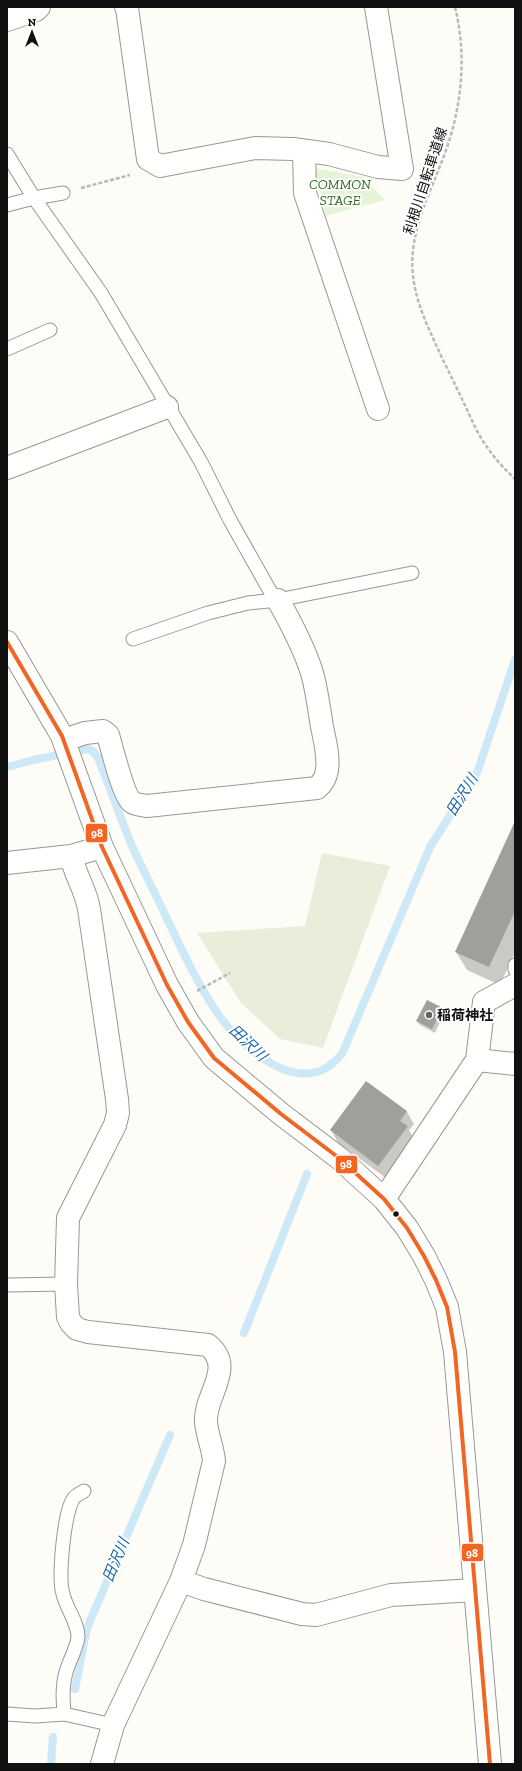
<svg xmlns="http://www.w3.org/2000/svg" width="522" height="1771" font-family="'Zilla Slab','Noto Sans JP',serif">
	<rect width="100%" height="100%" fill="#fdfcf7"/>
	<path fill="#e7f3d7" d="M314 168 363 177 385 200 326 216Z"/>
	<path fill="#e9eedb" d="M322 853 390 866 323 1048 280 1039 241 1003 197 933 305 926Z"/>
	<path fill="#0003" d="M515 823V952L500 985 467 970 456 952Z
		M442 1009 444 1013 435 1033 420 1025 417 1021Z
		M367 1083 407 1112 414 1124 409 1130 414 1139 386 1178 338 1143 331 1130Z"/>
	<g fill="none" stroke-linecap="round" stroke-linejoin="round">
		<path stroke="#cde8f7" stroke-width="8" d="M7 767 33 760 89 749 94 752 98 758C110 787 120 817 132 846 144 872 157 897 169 923 184 954 198 985 218 1014 238 1042 282 1084 320 1071 329 1068 335 1061 342 1054L430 847 477 773 515 660
			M244 1333 307 1174
			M75 1689 87 1628 170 1435
			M51 1764 53 1737"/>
	</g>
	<path fill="#a19f9c" d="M515 821V911L489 967 455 952Z
		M427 1000 443 1008 432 1029 416 1021Z
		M366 1081 407 1111 400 1121 408 1126 378 1166 330 1130Z"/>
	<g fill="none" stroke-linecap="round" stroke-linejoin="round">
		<defs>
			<path id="service" d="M7 154 34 198 101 293 201 462 230 520 270 591 278 600
				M7 205 34 198 63 193
				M7 349 50 330
				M133 639 208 613 248 603 278 600 412 573
				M515 965V970
				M7 1285 66 1284
				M7 1714 35 1716 64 1714 113 1725
				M64 1714C63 1700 62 1686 66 1672 69 1661 77 1648 78 1637 78 1622 66 1608 63 1594 58 1578 64 1510 74 1498 76 1495 81 1493 84 1491"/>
			<path id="minor" d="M126 7 127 8 148 159 160 166 255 148 293 149 329 154 378 167 402 169 376 7
				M7 20 36 10 39 7
				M304 151 305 193 378 409
				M7 468 167 407
				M7 642 62 736 102 847 167 985 188 1022 214 1058 281 1114 339 1158 384 1199 407 1228 424 1256 436 1280 447 1307 455 1352 490 1764
				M64 740 85 733 103 731 108 735C112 748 123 795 132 802 136 805 143 805 147 806L317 788C323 783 326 778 327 770 329 756 325 741 322 727 319 709 317 690 312 673 304 647 291 623 278 600
				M71 856C75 875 86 890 89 909L117 1099 118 1113 115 1125 68 1218 66 1284 68 1317 71 1323 77 1329 88 1332 208 1345C236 1368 204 1395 206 1422 207 1435 213 1448 214 1461L194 1545 181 1581 113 1725 102 1764
				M7 863 71 856 102 847
				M477 1060 515 1064
				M384 1199 477 1060 484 1002 515 985
				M181 1581 204 1589 302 1614 316 1615 391 1595 475 1590"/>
		</defs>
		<use href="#service" stroke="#979795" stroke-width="15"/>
		<use href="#minor" stroke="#979795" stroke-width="24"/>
		<path stroke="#b9b9b8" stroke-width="2.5" stroke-dasharray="4 2" stroke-linecap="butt" d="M455 7C467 56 462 106 445 153 431 192 408 232 413 275 416 305 430 331 442 358 454 382 465 405 476 429 486 448 499 464 515 479
			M423 179 433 183
			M81 188 130 175
			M197 991 230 973"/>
		<use href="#service" stroke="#fffffe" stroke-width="13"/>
		<use href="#minor" stroke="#fffffe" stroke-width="22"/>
		<defs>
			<path id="bus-1" d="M7 642 62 736 102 847 167 985 188 1022 214 1058 281 1114 339 1158 384 1199 407 1228 424 1256 436 1280 447 1307 455 1352 490 1764"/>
		</defs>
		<use href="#bus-1" stroke="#fff" stroke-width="7"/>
		<use href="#bus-1" stroke="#f26522" stroke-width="4"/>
	</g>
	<circle fill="#646362" stroke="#fff" stroke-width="1.5" cx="429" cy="1015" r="4"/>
	<circle fill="#111" stroke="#fff" stroke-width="1.5" cx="396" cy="1214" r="3.5"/>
	<g text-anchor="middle" stroke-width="4" stroke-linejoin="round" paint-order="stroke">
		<g font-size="14" fill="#111" stroke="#fff">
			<text transform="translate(425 181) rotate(-72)" y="5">利根川自転車道線</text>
		</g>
		<g font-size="14" font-style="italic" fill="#2f6b1f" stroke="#fff">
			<text x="340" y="189">COMMON<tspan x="340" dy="16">STAGE</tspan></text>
		</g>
		<g font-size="14" font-weight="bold" fill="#111" stroke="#fff" text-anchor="start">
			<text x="437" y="1020">稲荷神社</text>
		</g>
		<g font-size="15" font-style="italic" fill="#1768a6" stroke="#fff">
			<text transform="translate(462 795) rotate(-58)" y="5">田沢川</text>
			<text transform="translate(248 1043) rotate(43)" y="5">田沢川</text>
			<text transform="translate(116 1560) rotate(-67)" y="5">田沢川</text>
		</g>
	</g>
	<g stroke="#fff" stroke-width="1.5">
		<rect x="85" y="823" width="23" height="20" rx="4" fill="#f26522"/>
		<rect x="335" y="1155" width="23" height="19" rx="4" fill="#f26522"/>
		<rect x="461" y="1543" width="23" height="19" rx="4" fill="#f26522"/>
	</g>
	<g font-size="11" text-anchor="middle" font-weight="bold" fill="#fff">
		<text x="97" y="837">98</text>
		<text x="346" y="1168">98</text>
		<text x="472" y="1557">98</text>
	</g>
	<rect width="522" height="1771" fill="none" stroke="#111111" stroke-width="16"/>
	<g transform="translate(32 32)" stroke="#ffffff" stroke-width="3" paint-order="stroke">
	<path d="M0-3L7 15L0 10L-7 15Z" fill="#111111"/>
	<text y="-6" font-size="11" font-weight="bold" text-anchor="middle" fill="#111111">N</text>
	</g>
</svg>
